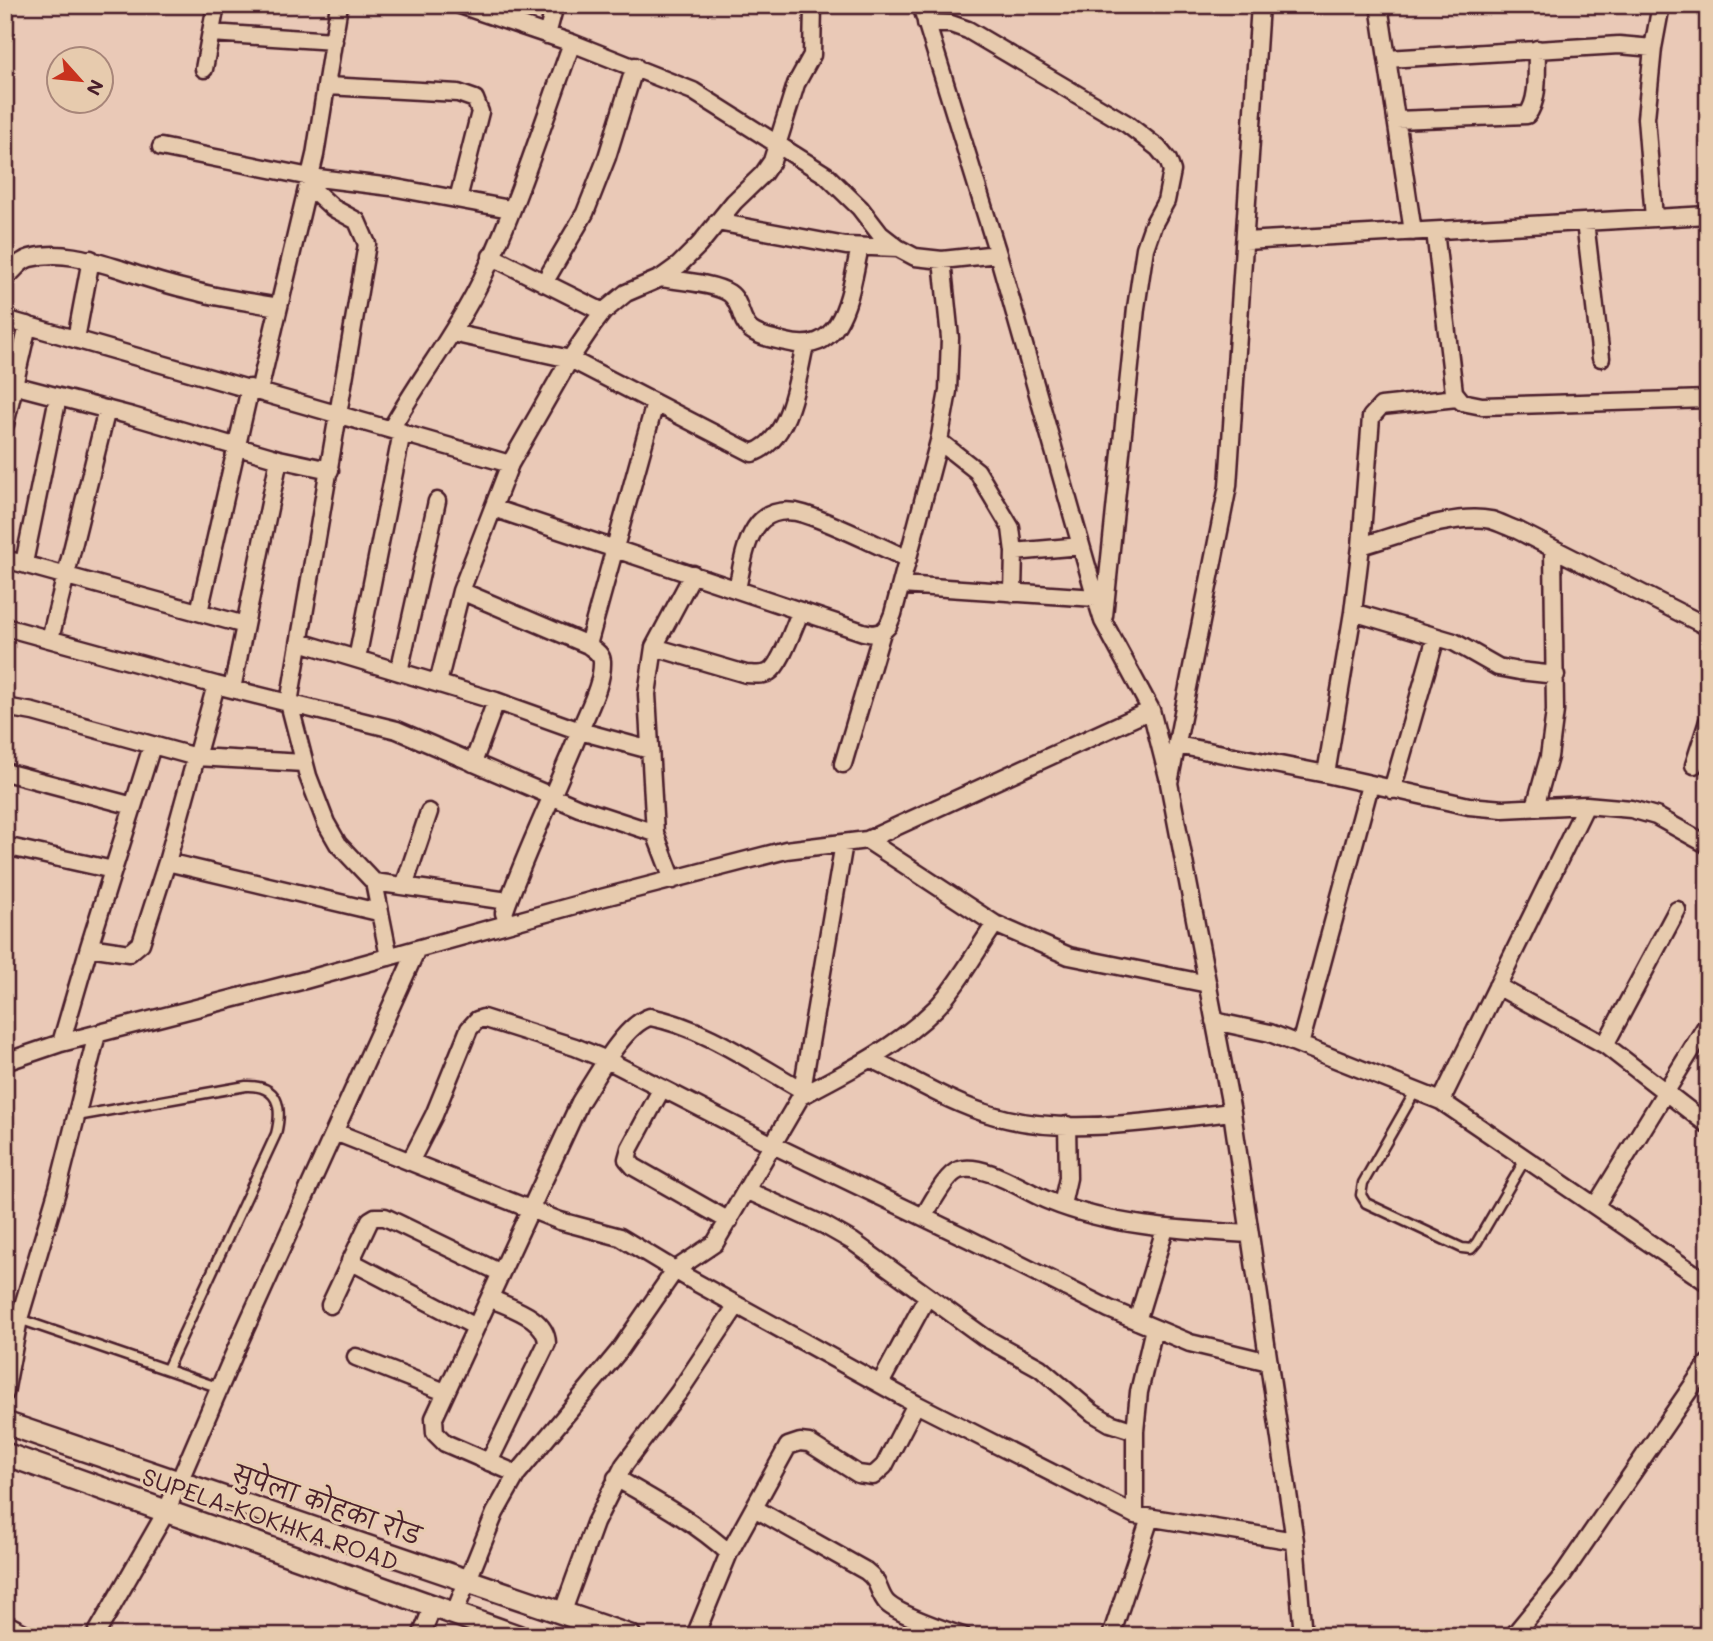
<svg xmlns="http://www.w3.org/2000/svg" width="1713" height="1641" font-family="Mali,'Playpen Sans Deva',sans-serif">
	<rect width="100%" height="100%" fill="#eac9b7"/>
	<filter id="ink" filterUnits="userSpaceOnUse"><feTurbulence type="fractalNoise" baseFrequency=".0143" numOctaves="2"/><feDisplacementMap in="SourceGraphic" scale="14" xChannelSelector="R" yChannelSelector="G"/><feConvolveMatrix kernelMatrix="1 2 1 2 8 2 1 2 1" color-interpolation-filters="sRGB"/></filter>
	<g filter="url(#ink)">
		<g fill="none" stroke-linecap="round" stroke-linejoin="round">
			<defs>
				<path id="service" d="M1416 1090 1363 1183 1361 1195 1366 1203 1462 1248 1471 1249 1477 1242 1526 1158
					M77 1116 246 1086C278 1085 283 1106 276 1134L167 1369
					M19 1319 220 1388"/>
				<path id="minor" d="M460 5 572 43 693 91 826 175 860 208 880 234 898 248 915 257 942 260 998 254
					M813 5 812 55 796 84 772 161 763 174 734 202 699 245 679 265 661 278 626 293 603 312 593 325 570 359 510 464 493 508 863 632 873 634 882 632 888 626 893 614 939 441 948 391 950 338 942 260
					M921 5 998 254 1096 598 1103 621 1151 710 1168 777
					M1260 5 1228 486 1169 783 1232 1112 1295 1541 1303 1636
					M1379 5 1413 232
					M926 23 951 24 968 30 1127 124 1158 148 1168 160 1172 171 1166 201 1153 225 1145 248 1136 308 1104 616
					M211 33 334 41
					M547 35 555 5
					M1387 59 1619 45 1653 48
					M204 69 216 5
					M327 86 458 93 475 99 480 112 458 199
					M1396 120 1527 115C1540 99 1536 69 1537 49
					M161 147 310 177 391 187 510 209
					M309 186 333 208 357 221 367 244 289 703 308 776 326 823 338 844 374 882 389 957
					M1654 218 1646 118 1653 48 1661 5
					M717 222 846 246 898 248
					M1585 222 1601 358
					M1435 231 1454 392 1462 402 1482 406 1708 399
					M1245 241 1708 215
					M491 256 603 312
					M5 277C15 272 18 261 30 258 62 250 91 260 120 269 145 278 172 286 198 292 224 299 252 302 278 307
					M661 278C679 281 714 283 729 293 742 302 739 320 751 330 760 337 774 339 786 342 846 358 850 289 860 247
					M544 283 585 213 607 157 635 66
					M5 319 510 464
					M452 333 570 359 752 453C791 441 797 379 805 345
					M76 339 91 259
					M13 385 132 416 279 459 330 470
					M259 391 315 155 339 5
					M5 425 28 325
					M391 429C419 379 455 334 480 283 517 207 543 122 572 43
					M939 441 977 471 1011 528 1014 552 1013 593
					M1361 546C1397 536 1453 512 1491 520 1499 522 1508 527 1517 530L1708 627
					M1014 552 1081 546
					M5 559 245 625
					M24 563 58 397
					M901 585 1096 598
					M737 589C742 567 744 541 759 523 770 510 789 509 804 514 836 524 876 545 908 559
					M461 591 588 645C594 650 601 653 602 661 603 683 589 708 581 728 556 790 526 850 504 913L508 923
					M199 612 250 388
					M1353 612 1454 642 1498 667 1519 671 1556 675
					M5 627 216 685 397 730 579 808 655 833
					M50 639 107 409
					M300 642 496 701 580 731 650 750
					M588 645 655 403
					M654 647 746 674C753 674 763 676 769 672 782 664 794 625 801 611
					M357 659 402 432
					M399 672 437 501
					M438 683 461 591 493 508
					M232 689 279 459
					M5 707 33 712 196 757 304 763
					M1177 745 1326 774 1469 806 1503 809 1586 805 1631 809 1656 816 1708 845
					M473 763 496 701
					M843 764 882 632
					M1694 765 1708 721
					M5 772 133 806
					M1326 774 1353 612 1361 546 1371 417 1381 406 1457 398
					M1392 790 1436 637
					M1535 807 1549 757 1555 711 1553 549
					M867 840 995 924 1069 956 1208 984
					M5 846 113 870
					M167 862 378 912
					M673 880 655 833 647 694 654 647 693 574
					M374 882 508 901
					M404 886 429 812
					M89 947 129 953 141 943 167 862 216 685
					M1497 986 1605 1045 1708 1125
					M1214 1021 1270 1033 1441 1101 1708 1283
					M61 1043 89 947 152 746
					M1300 1045 1370 785
					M1605 1045 1677 910
					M871 1059C911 1078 950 1103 992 1115 1066 1138 1156 1120 1232 1112
					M5 1062 61 1043 305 980 597 899 786 850 867 840 1151 710
					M662 1088 630 1148 627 1159 634 1167 729 1221
					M801 1096C849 1071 897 1047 936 1008 956 988 978 948 995 924
					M1441 1101 1586 805
					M335 1132 560 1221 620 1237 688 1278 916 1404 1135 1515 1295 1541
					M410 1162 434 1115 469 1029 477 1020 483 1018 575 1047 607 1060 773 1145 969 1239 1109 1309 1190 1343 1269 1362
					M746 1190 824 1225 852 1241 984 1337 1040 1368 1093 1413 1110 1423 1135 1431
					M1062 1205 1068 1178 1067 1125
					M1596 1205 1708 1023
					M923 1217C931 1205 946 1174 959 1170 983 1162 1026 1192 1049 1201 1113 1227 1182 1230 1250 1234
					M350 1261 476 1327
					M330 1305 370 1220 375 1217H385L501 1273
					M1137 1321 1165 1229
					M356 1357 445 1392
					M880 1384 927 1297
					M5 1393 19 1319 58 1188 97 1034
					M489 1462 547 1343C546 1317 510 1308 490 1298
					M517 1474 445 1443 435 1433 434 1418 580 1102C595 1079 624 1024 650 1017 704 1027 755 1064 802 1090
					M616 1478C656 1501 695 1522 729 1553
					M754 1508 866 1571C881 1582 877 1592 887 1603 898 1614 946 1631 963 1636
					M1135 1515V1431L1139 1392 1154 1328
					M563 1611 595 1523 624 1465 679 1392 737 1305
					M454 1614 495 1513 517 1474 619 1351 675 1270 715 1243 801 1096 844 843
					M5 1623 30 1636
					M95 1636 166 1512 237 1347 417 949
					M421 1636 433 1606
					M695 1636 729 1553 788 1446 800 1442 809 1443 858 1474 873 1476 884 1466 916 1404
					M1111 1636 1150 1518
					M1513 1636 1559 1580 1708 1363"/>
				<path id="tertiary" d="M5 1423 630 1636
					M5 1454 517 1636"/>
			</defs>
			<use href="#service" stroke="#4a1f2b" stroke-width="13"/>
			<use href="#minor" stroke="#4a1f2b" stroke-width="21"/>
			<use href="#tertiary" stroke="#4a1f2b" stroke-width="26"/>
			<use href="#service" stroke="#e7cbae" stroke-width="8"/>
			<use href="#minor" stroke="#e7cbae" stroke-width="16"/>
			<use href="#tertiary" stroke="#e7cbae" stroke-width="21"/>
		</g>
	</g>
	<g text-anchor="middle" stroke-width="6" stroke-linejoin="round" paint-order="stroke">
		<g font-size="24" fill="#4a1f2b" stroke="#e7cbae">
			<text transform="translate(326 1505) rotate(19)" y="8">सुपेला कोहका रोड</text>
			<text transform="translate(270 1520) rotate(19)" y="8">SUPELA-KOKHKA ROAD</text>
		</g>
	</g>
	<rect width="1713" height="1641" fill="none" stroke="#e7cbae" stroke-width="28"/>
	<rect x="14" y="14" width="1685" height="1613" fill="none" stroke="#4a1f2b" stroke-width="2.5" filter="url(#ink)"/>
	<g transform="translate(80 80) rotate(117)"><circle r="33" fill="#e7cbae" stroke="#a8867a" stroke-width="2"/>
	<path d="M0-5L12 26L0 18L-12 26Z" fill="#c8321e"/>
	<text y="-10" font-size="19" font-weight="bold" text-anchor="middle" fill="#4a1f2b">N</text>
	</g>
</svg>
